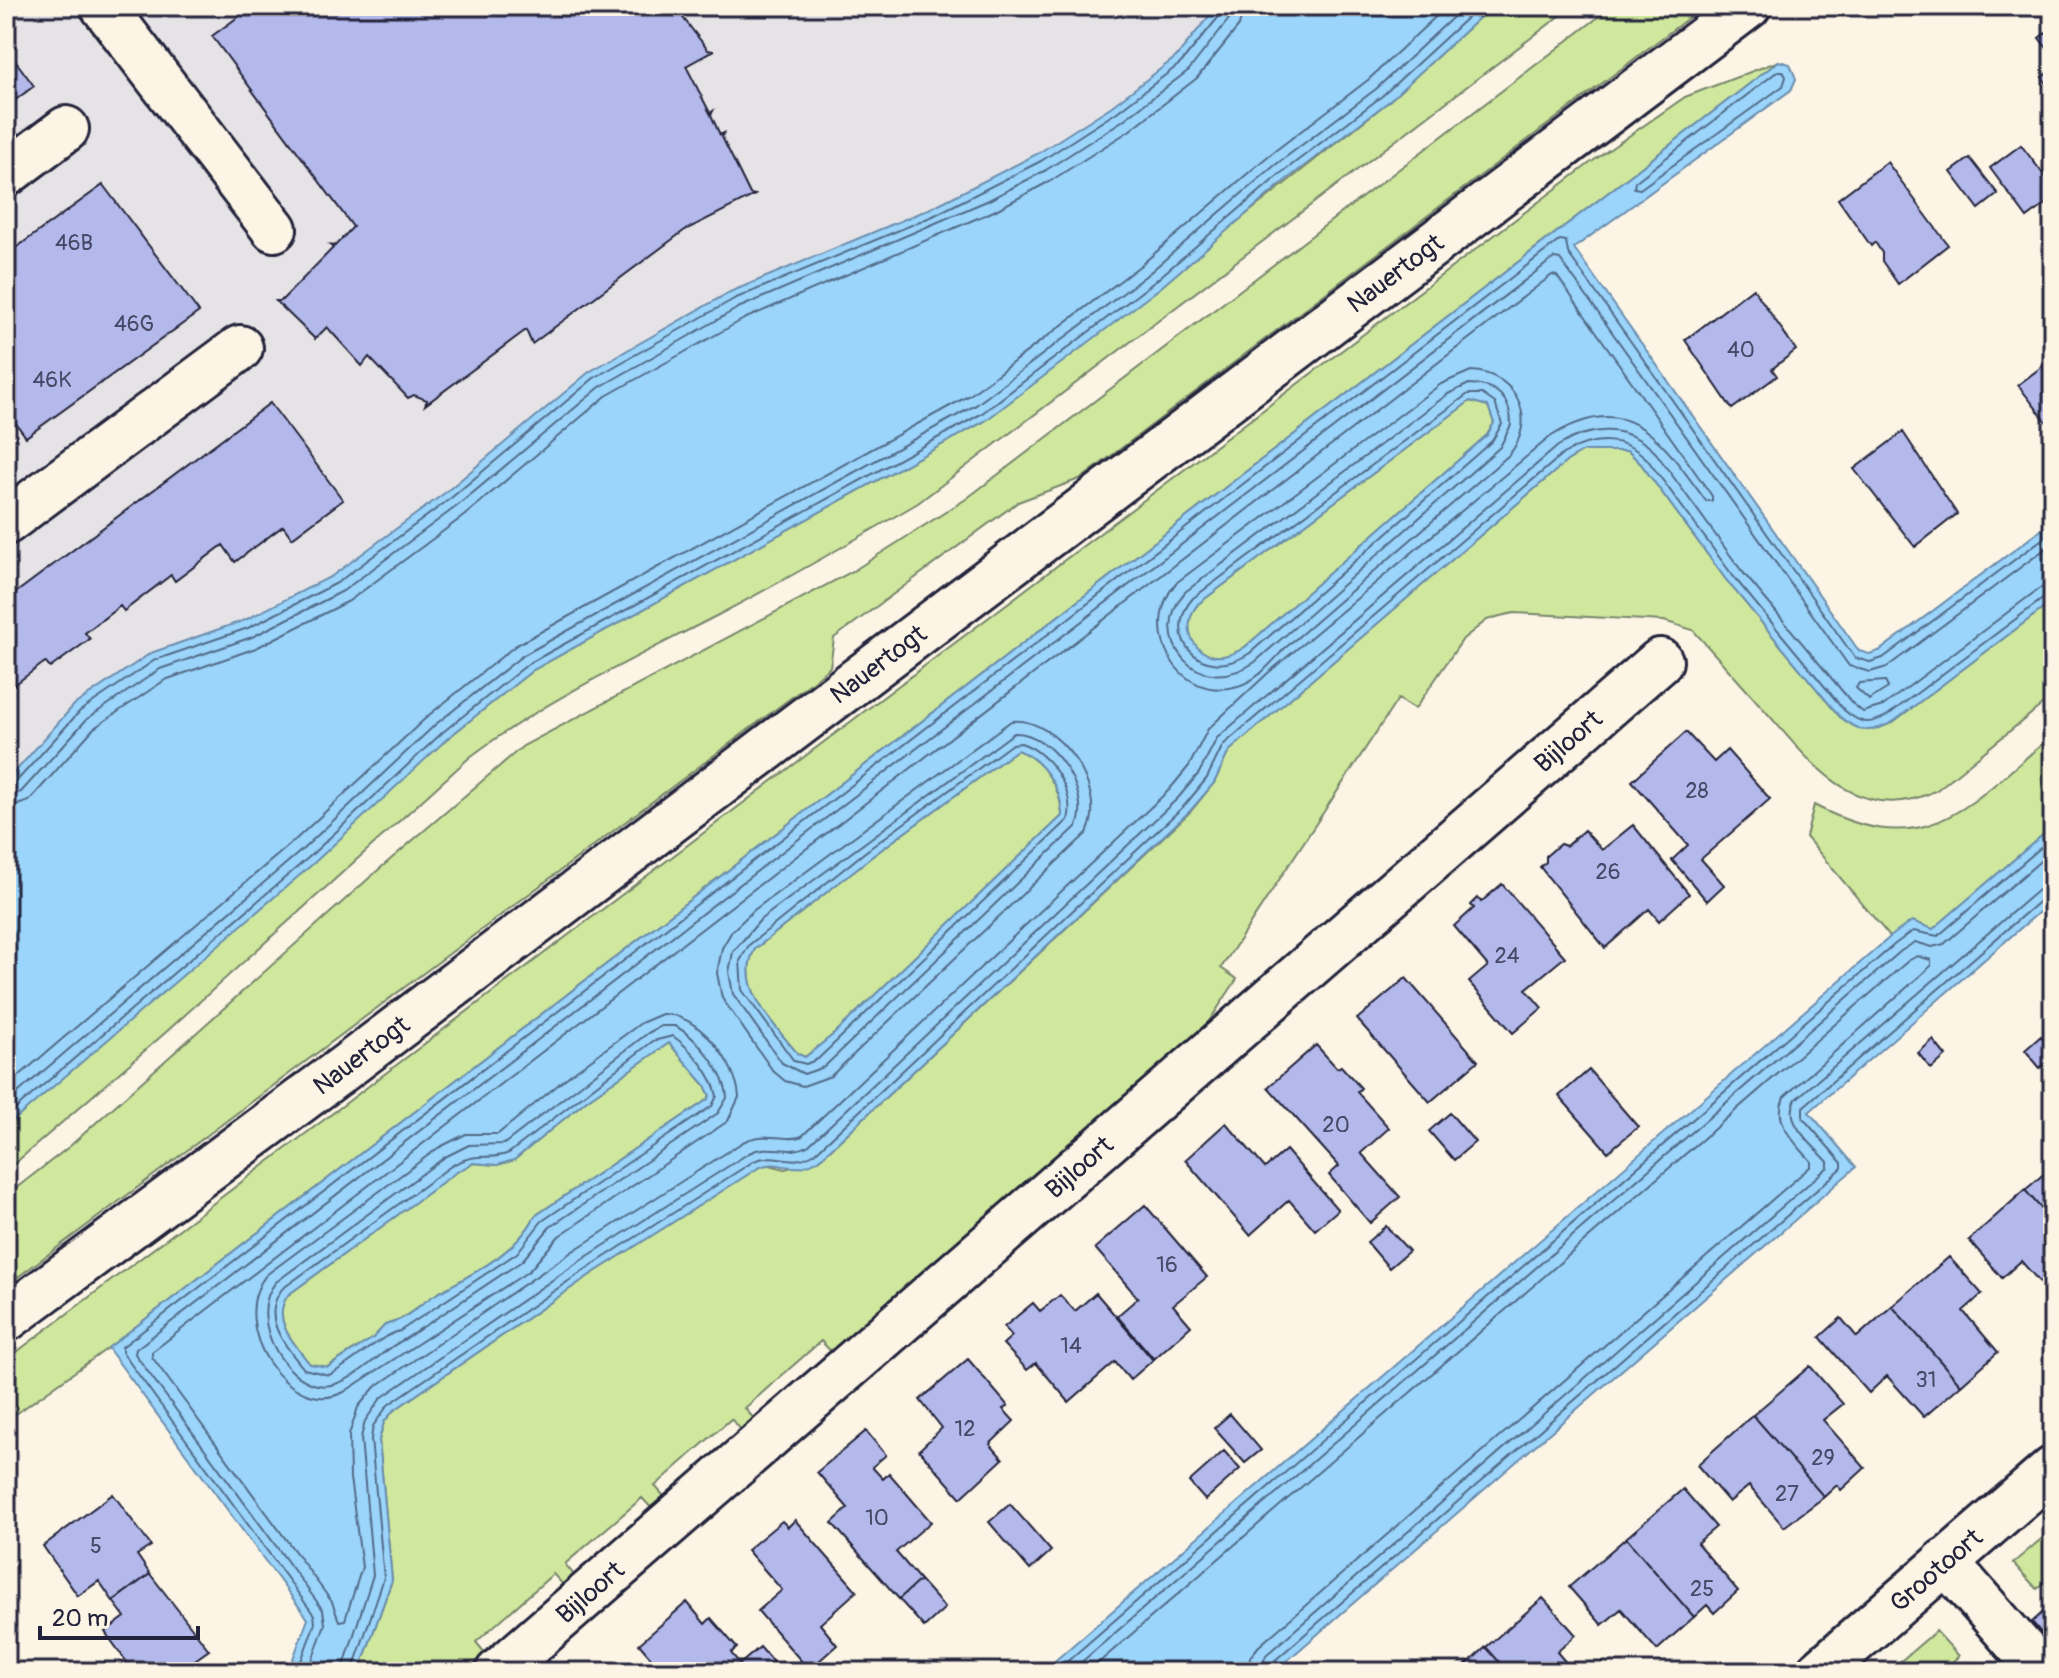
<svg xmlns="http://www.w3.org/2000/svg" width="2059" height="1678" font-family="Pangolin,sans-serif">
	<rect width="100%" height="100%" fill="#fcf5e5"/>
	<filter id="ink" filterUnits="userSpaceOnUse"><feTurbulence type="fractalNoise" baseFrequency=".0125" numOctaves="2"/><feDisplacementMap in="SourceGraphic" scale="16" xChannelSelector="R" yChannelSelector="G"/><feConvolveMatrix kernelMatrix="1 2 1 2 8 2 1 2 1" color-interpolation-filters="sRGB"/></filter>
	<g filter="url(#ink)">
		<path fill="#e6e3e6" d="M6 6H1331L6 1030Z"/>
		<path fill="#cfe89d" stroke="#78856c" stroke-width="2" d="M1492 6H1573L918 503C853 541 788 579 720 614 635 658 547 699 470 757L165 1033 6 1171V1127L448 738 533 670 985 421 1388 102Z
			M1613 6H1704L1082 478 1018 502 834 638 830 667 812 682 6 1286V1196L70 1146 377 871 523 746 853 571 966 499Z
			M1779 61 108 1348 6 1421V1360L1590 163 1685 97Z
			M1470 401 1488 406 1494 423 1487 435 1245 647C1204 675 1173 633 1198 604Z
			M1599 449 1628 451 1641 464 1727 581 1840 717 1893 722 2053 601V696L1937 790C1861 828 1814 767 1768 714 1743 686 1718 658 1693 630L1664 621 1514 613 1500 616 1487 620 1463 639 1415 709 1398 699 1221 968 1237 979 1190 1050 836 1357 821 1341 745 1408 758 1424 746 1435 731 1419 655 1486 669 1502 656 1513 642 1498 565 1564 578 1580 567 1589 553 1574 476 1642 489 1658 473 1672H359L392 1580 379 1440 384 1422 393 1411 590 1275 758 1168 766 1164 785 1169 820 1159 1191 811 1214 783 1229 751 1567 461 1584 451Z
			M2053 735V826L1933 930 1912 922 1890 937 1806 837 1814 805C1928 865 1968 805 2053 735Z
			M1017 750C1043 759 1062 790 1062 816L834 1034 805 1057 798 1054C775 1026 734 986 755 949L870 858Z
			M669 1043 705 1085 710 1096 707 1100 535 1216C517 1253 472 1274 438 1293 419 1304 406 1320 385 1325L373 1338 327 1367 310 1364C295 1345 270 1320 288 1295L455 1173 473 1163 497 1165 514 1160 588 1099Z
			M2053 1529V1575L2037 1589 2013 1563Z
			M1936 1631 1959 1656 1941 1672H1888Z"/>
		<path fill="#9bd5fb" stroke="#6b8dae" stroke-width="2" fill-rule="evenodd" d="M1217 6H1492L1388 102 1286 180 1160 288 985 421 533 670 448 738 314 863 6 1127V782L74 705 151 653 245 620 332 576 446 492 589 372 730 292 929 209 1037 154 1112 106 1176 57Z
			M1779 61 1790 64 1796 79 1791 90 1574 248 1859 651 1869 654 1879 651 2053 521V601L1893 722C1870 734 1860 733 1840 717L1727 581 1641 464 1628 451H1584L1567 461 1229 751 1214 783 1191 810 820 1159C791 1178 780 1157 758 1168L590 1275 393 1411 384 1422 379 1440 392 1580 359 1672H288L308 1619 108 1348ZM1470 401 1488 406 1494 423 1487 435 1245 647C1204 675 1174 633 1198 604ZM1017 750C1042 758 1063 790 1062 816L834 1034 805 1057 798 1054C775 1026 734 986 755 949L870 858ZM669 1043 705 1085 710 1096 707 1100 535 1216C517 1253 472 1274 438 1293 419 1304 407 1320 385 1325L373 1338 328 1367 310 1364C295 1345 270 1320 288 1295L455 1173 473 1163 497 1165 514 1160 588 1099Z
			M2053 826V900L1809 1112 1856 1167 1274 1672H1042L1890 937 1912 921 1933 929Z"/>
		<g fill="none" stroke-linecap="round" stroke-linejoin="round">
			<path stroke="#526a88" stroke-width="2" d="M1778 71H1783L1786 77 1783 86 1640 189 1634 188 1635 182Z
				M1552 275 1557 276 1712 496V501H1706C1662 442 1631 386 1550 437L1268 673 1208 729 1189 766 1169 790 802 1136C789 1143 767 1130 743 1142L573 1251 375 1387 358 1407 349 1435 350 1478 362 1567 345 1620 339 1621 332 1602 152 1357V1352Z
				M1471 371C1516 373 1539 419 1509 455L1284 649C1270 664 1258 680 1238 686 1177 704 1138 628 1176 583L1441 384Z
				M1469 384C1496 384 1511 398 1511 425L1500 447 1255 662C1196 702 1146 637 1185 592L1448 394Z
				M1468 394H1482L1495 403 1502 424 1492 441 1250 653C1201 686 1160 635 1193 598Z
				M1885 681 1888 688 1869 700 1856 688 1859 683Z
				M1011 721C1058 716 1109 790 1087 833L831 1076 803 1086 785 1081 773 1071 722 998 717 973 722 948 732 931 754 910Z
				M1014 733C1051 731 1092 792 1077 826L824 1067 804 1074 782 1063 733 994 729 972 733 952 761 919Z
				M1021 743C1049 752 1076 791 1068 820L818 1059 806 1064 794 1061 742 990 740 961 749 945 865 852 1012 744Z
				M6 786 15 783 80 711 155 660 248 628 337 583 451 498 594 378 734 299 933 216 1041 161 1117 112 1181 63 1221 14 1222 6
				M6 797 21 792 87 719 160 669 252 637 343 591 457 506 600 387 738 308 989 200 1046 170 1122 121 1189 70 1229 19 1232 6
				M6 809 29 801 94 728 165 680 256 648 349 601 465 515 606 396 744 319 994 211 1052 180 1129 131 1197 78 1239 26 1244 6
				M662 1014C697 1012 737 1063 739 1097L728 1121 559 1236 529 1271 344 1392C289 1420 226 1325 266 1275L438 1148 466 1134H498L570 1075 641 1023Z
				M675 1026C697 1037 726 1073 727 1098L718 1113 550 1227 522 1261 405 1339C381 1350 359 1379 331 1385 290 1394 244 1319 276 1282L445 1157 469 1145 504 1144 648 1033 661 1026Z
				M673 1036C691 1049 713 1074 717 1096L712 1106 542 1221 517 1253 400 1331C379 1336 352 1364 329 1375L304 1369C285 1346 260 1318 282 1289L451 1166C479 1150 487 1162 509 1153L653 1041Z
				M6 1087 294 841 429 715 515 646 970 395 1141 265 1267 157 1368 80 1447 6
				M6 1103 302 850 436 724 522 656 976 405 1148 274 1274 166 1376 89 1465 6
				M6 1117 308 858 443 732 528 664 981 414 1154 282 1280 174 1382 96 1480 6
				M297 1672 315 1623 314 1615 122 1352V1347L1560 240 1566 241 1568 253 1855 658 1870 662 1883 658 2053 531
				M308 1672 325 1624 323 1610 135 1354 136 1349 1554 258 1560 259 1849 666 1870 672 1887 667 2053 543
				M342 1672 373 1575 361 1438 365 1421 381 1398 580 1261 749 1153C771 1142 790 1157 809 1145L1178 798 1199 773 1217 738 1558 446C1591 425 1628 424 1656 453L1741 570 1853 704 1863 712 1883 706 2040 588 2053 585
				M352 1672 384 1578 371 1439 373 1426 388 1405 586 1269 754 1161C778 1150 790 1169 815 1153L1185 805 1207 778 1223 745 1563 454C1592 437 1623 435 1647 459L1733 576 1845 711C1862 725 1870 725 1888 715L2045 597 2053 595
				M1055 1672 1895 944 1913 931 1938 936 2053 837
				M1070 1672 1901 951 1915 942 1932 947 1944 944 2053 850
				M1088 1672 1908 961 1917 956 1931 960V966L1784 1097C1772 1124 1795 1142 1811 1161V1166L1259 1646 1250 1657 1248 1672
				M1260 1672 1266 1655 1828 1167V1162C1814 1145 1782 1123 1796 1099L2038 890 2053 885
				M1270 1672 1273 1662 1842 1168V1163L1803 1118V1107L2044 897 2053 895"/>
		</g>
		<path fill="#b3b9ea" stroke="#22223b" stroke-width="2" d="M253 6H674L708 50 713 51 686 66 710 113 713 111 711 115 720 135 724 133 722 137 750 194 755 195 685 230 532 344 526 330 425 405 427 400 414 395 408 398 369 357 362 366 327 327 315 339 276 301H281L333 248 330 245 335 246 353 227 212 36Z
			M2053 27V56L2039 38Z
			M6 48 34 86 6 107Z
			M2053 69V92L2042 77Z
			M2021 145 2053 187V199L2027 218 1990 168Z
			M1970 158 1998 194 1979 209 1951 172Z
			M1887 162 1948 245 1898 284 1882 261V253L1875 242 1871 246 1838 199Z
			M103 185 199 312 26 437 6 410V255Z
			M1753 288 1796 350 1772 369 1777 376 1732 409 1685 340Z
			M2053 358V430L2018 385Z
			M270 403 343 500 292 538 283 526 235 562 223 545 175 581 171 575 124 611 120 606 85 633 90 639 50 668 45 662 10 688 13 693 6 698V600Z
			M1903 432 1957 514 1915 547 1854 469Z
			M1686 732 1714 762 1727 750 1770 799 1701 859 1724 885 1707 901 1672 860 1688 845 1632 781Z
			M1633 825 1689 894 1659 921 1649 909 1605 948 1540 867 1546 862V856L1560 844 1566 846 1584 830 1602 850Z
			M1502 884 1565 957 1526 989 1542 1008 1513 1033 1469 982 1488 966 1454 926 1474 908 1471 905 1478 898 1481 902Z
			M1406 978 1478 1061 1430 1102 1357 1019Z
			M2041 1036 2053 1050V1057L2040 1068 2025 1050Z
			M1933 1040 1946 1056 1931 1069 1918 1053Z
			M1316 1045 1337 1068 1341 1066 1361 1088 1357 1092 1389 1128 1361 1153 1400 1197 1370 1223 1329 1175 1339 1166 1268 1087Z
			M1589 1070 1638 1127 1608 1152 1559 1096Z
			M1450 1113 1475 1142 1454 1160 1429 1131Z
			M1226 1123 1265 1168 1286 1150 1338 1210 1315 1230 1289 1200 1250 1235 1185 1160Z
			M2053 1166V1222L2025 1190Z
			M2025 1190 2053 1222V1297L2021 1261 2002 1278 1969 1240Z
			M1145 1205 1207 1277 1173 1305 1191 1326 1154 1359 1117 1316 1138 1298 1095 1248Z
			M1386 1226 1409 1251 1389 1268 1367 1242Z
			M1949 1257 1982 1294 1963 1311 1998 1352 1961 1385 1892 1306Z
			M1096 1293 1153 1360 1130 1380 1115 1362 1069 1402 1036 1363 1027 1370 1003 1344 1012 1336 1004 1327 1033 1303 1040 1311 1060 1295 1075 1311Z
			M1892 1306 1961 1385 1924 1417 1887 1376 1869 1393 1820 1337 1841 1318 1857 1337Z
			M968 1359 1008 1406 1003 1409 1014 1421 990 1444 1003 1459 961 1498 919 1450 942 1428 920 1400Z
			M1810 1366 1843 1404 1823 1420 1865 1468 1841 1490 1837 1485 1824 1497 1753 1415Z
			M1230 1414 1261 1450 1245 1463 1214 1428Z
			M1753 1415 1824 1497 1784 1527 1749 1486 1729 1502 1697 1465Z
			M866 1431 886 1455 872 1467 883 1479 889 1473 931 1522 896 1552 920 1580 899 1599 832 1523 848 1508 817 1472Z
			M1224 1451 1240 1469 1205 1500 1189 1482Z
			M1683 1489 1716 1527 1697 1543 1738 1591 1714 1613 1707 1605 1694 1617 1626 1538Z
			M113 1494 151 1546 137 1555 150 1574 113 1601 99 1581 78 1596 43 1546Z
			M1010 1504 1051 1551 1030 1570 989 1522Z
			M795 1520 857 1591 820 1624 837 1645 809 1670 758 1611 782 1590 747 1550 782 1521 788 1527Z
			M1626 1538 1694 1617 1657 1650 1621 1609 1602 1625 1569 1587Z
			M150 1574 209 1650 178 1672H134L105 1632 125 1617 113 1601Z
			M920 1580 945 1608 924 1627 899 1599Z
			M1543 1598 1576 1635 1557 1652 1574 1672H1508L1486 1647Z
			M687 1602 705 1624 711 1618 737 1648 731 1653 740 1664 760 1647 782 1672H663L639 1644Z
			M2053 1603V1647L2032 1622Z
			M1486 1647 1508 1672H1458Z
			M12 1664 18 1672H6Z
			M599 1664 605 1672H589Z"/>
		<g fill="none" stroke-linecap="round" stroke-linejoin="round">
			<defs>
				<path id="minor" d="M103 6 274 229
					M6 174 66 129
					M6 522 240 348
					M6 1319 343 1069 1748 6
					M1945 1561 2042 1672
					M498 1672 1660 661
					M1819 1672 2053 1469"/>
			</defs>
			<use href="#minor" stroke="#22223b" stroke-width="50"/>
			<use href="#minor" stroke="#fcf5e5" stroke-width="44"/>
		</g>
	</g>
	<g text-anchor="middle" stroke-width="7" stroke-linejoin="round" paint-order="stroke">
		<g font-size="22" fill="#464867">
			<text x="74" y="250">46B</text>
			<text x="134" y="331">46G</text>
			<text x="1741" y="357">40</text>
			<text x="52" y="387">46K</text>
			<text x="1697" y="798">28</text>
			<text x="1608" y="879">26</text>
			<text x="1507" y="963">24</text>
			<text x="1336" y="1132">20</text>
			<text x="1167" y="1272">16</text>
			<text x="1071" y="1353">14</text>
			<text x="1926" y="1387">31</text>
			<text x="965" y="1436">12</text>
			<text x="1823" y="1465">29</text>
			<text x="1787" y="1501">27</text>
			<text x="877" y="1525">10</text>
			<text x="96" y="1553">5</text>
			<text x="1702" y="1596">25</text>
		</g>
		<g font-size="26" fill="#22223b" stroke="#fcf5e5">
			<text transform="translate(1395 273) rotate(-37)" y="9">Nauertogt</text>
			<text transform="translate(878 664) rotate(-37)" y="9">Nauertogt</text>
			<text transform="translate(1568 741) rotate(-41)" y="9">Bijloort</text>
			<text transform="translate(361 1055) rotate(-37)" y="9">Nauertogt</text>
			<text transform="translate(1079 1167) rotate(-41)" y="9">Bijloort</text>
			<text transform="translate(1936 1570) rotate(-41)" y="9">Grootoort</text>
			<text transform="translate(590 1592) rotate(-41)" y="9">Bijloort</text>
		</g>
	</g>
	<rect width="2059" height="1678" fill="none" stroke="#fcf5e5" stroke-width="32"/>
	<rect x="16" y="16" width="2027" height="1646" fill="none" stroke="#22223b" stroke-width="3" filter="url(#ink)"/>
	<path d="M40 1626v12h158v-12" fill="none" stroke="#22223b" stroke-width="4"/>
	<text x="52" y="1626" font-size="24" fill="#22223b" stroke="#fcf5e5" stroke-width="6" paint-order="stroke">20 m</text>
</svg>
